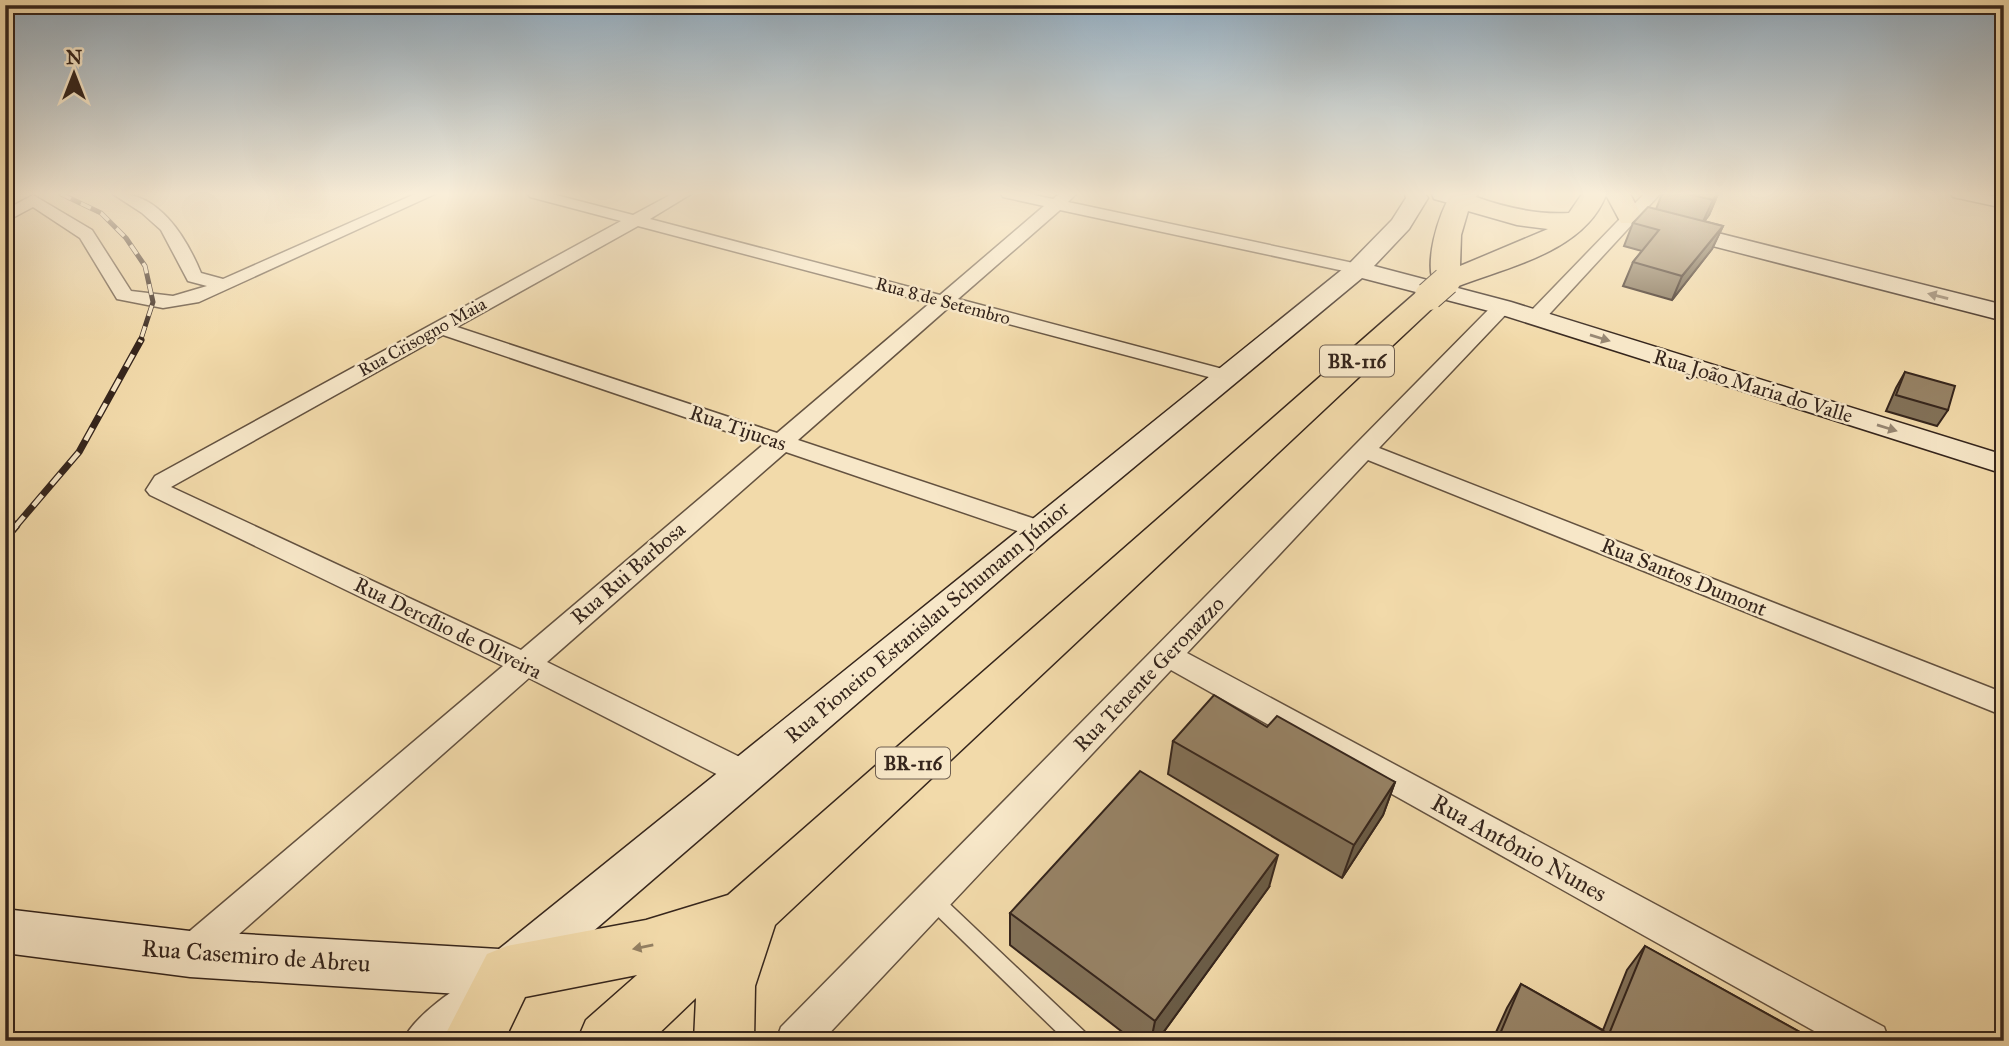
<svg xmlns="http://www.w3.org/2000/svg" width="2009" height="1046" font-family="'IM FELL Great Primer',serif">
	<rect width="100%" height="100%" fill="#f2daaa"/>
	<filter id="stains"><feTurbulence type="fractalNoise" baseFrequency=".00286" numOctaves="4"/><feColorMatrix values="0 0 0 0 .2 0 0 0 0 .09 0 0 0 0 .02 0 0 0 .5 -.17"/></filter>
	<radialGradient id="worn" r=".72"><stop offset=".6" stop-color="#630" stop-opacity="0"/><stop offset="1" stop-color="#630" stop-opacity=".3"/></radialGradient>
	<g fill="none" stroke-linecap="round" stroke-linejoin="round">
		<defs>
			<path id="lane" d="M932 891 938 893 1087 1034 1089 1041H1066L926 905 923 899 926 893Z"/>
			<path id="street" d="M113 194C158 190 186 237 201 273L223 279 415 194H435L199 302 163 308 117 299 80 238 33 207 5 222V210L33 195 92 230 131 291 173 296 207 286 188 281 161 230 142 213Z
				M528 194H552L633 215 672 194H691L650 219 940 295 1044 206 1003 197 1001 194H1029L1053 199 1059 194H1076L1068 202 1358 264 1367 269 1358 274 1060 210 958 299 1234 372 1237 376 1234 380H1220L948 308 798 440 1047 523 1050 529 1047 535H1029L786 452 547 662 756 765 761 774 756 783 745 787 734 783 529 678 204 965 191 970 178 965 173 953 178 941 503 666 150 495 146 490 155 476 621 221 530 197ZM638 226 930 303 777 433 457 327ZM443 335 764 444 521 650 171 487Z
				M1644 194H1660L1542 322H1528L1525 318 1528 314Z
				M1951 194H1980L2004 198V208L1953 197Z
				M1502 301 1509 303 1511 307 1509 311 1379 448 2004 693V716L1368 460 1187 653 1884 1027 1889 1041H1832L1171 670 822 1041H776L781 1027 1495 303Z
				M482 975 495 980 501 993 495 1006 452 1041H403C412 1018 458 984 482 975Z"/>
			<path id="secondary" d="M1405 194H1425L1428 198 1409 229 1374 266 1511 302 2004 455V474L1493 312 1362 278 1050 537 525 990 507 997 190 977 5 953V909L190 931 499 949 1349 264 1392 220 1406 198Z
				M1432 194H1462L1471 200 1460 206 1434 199Z
				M1674 222 2004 305V321L1666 234 1663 229Z"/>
			<path id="highway" d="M1478 194 1476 197C1507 208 1537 215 1569 213L1582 194H1630L1643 218 1639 223H1621L1606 195C1584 252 1507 267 1456 287L1446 290 1436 287C1422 267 1439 212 1451 195ZM1468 211 1517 225 1548 229 1460 266 1461 235Z
				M1429 287 1439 290 1443 296 1439 302 775 925 755 986 754 1041H694L696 998 651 1041H577L586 1020 637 975 525 997 504 1041H442L487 954 507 946 646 920 728 895 1419 290Z"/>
		</defs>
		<use href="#lane" stroke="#645240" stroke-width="3"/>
		<use href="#street" stroke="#645240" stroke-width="3"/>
		<use href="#secondary" stroke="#35251c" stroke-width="3"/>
		<use href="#highway" stroke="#35251c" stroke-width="3"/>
		<use href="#lane" fill="#f7e7c8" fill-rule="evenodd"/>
		<use href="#street" fill="#f7e7c8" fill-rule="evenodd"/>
		<use href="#secondary" fill="#f7e7c8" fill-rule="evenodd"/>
		<use href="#highway" fill="#f2daaa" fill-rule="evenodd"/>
		<defs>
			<path id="rail-far2" d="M61 194 101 213 126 238 145 266 153 302 140 342"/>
			<path id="rail-far1" d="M15 527 79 452 141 340"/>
			<path id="rail" d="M5 538 16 525"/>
		</defs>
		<use href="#rail-far2" stroke="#35251c" stroke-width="5"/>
		<use href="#rail-far1" stroke="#35251c" stroke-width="7"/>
		<use href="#rail" stroke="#35251c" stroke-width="9"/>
		<use href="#rail-far2" stroke="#f7e7c8" stroke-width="3.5" stroke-dasharray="11" stroke-linecap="butt"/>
		<use href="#rail-far1" stroke="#f7e7c8" stroke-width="4.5" stroke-dasharray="14" stroke-linecap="butt"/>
		<use href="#rail" stroke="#f7e7c8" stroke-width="6" stroke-dasharray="18" stroke-linecap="butt"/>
		<defs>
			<path id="highway-bridge" d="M1429 296 1446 281"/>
		</defs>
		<use href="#highway-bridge" stroke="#35251c" stroke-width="30" stroke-linecap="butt"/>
		<use href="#highway-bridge" stroke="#f2daaa" stroke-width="28"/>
	</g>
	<path fill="#827158" stroke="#35251c" stroke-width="2" d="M1662 194H1718L1709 215 1704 221 1723 226 1712 249 1672 300 1623 286 1633 262 1642 251 1624 246 1633 223 1656 209Z
		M1905 372 1948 410 1937 426 1886 411 1896 388Z
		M1267 727 1395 782 1383 815 1342 878 1168 774 1173 741Z
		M1269 887 1157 1041H1134L1010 945V913Z
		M1645 946 1816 1041H1492L1507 1008 1521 984 1603 1030 1627 970Z"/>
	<path fill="#6a5c47" stroke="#35251c" stroke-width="2" d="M1717 194H1718L1709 215 1701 226 1713 200Z
		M1723 226 1712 249 1672 300 1682 276Z
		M1395 782 1383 815 1342 878 1354 845Z
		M1278 855 1269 887 1157 1041H1151L1155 1021Z"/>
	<path fill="#978366" stroke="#35251c" stroke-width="2" d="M1688 194H1717L1713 200Z
		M1648 207 1723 226 1682 276 1633 262 1659 230 1633 223Z
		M1905 372 1955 386 1948 410 1896 395Z
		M1214 695 1267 727 1277 716 1395 782 1354 845 1173 741Z
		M1140 771 1278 855 1155 1021 1010 913Z
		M1645 946 1816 1041H1497L1521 984 1609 1034Z"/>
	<defs><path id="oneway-solid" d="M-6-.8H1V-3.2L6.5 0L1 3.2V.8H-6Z" transform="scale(1.75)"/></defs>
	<g fill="#968672">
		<use href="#oneway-solid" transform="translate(1938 296) rotate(-166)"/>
		<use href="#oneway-solid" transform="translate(1600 338) rotate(17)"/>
		<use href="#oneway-solid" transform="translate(1887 428) rotate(17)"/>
	</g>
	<use fill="#948063" href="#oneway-solid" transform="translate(643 947) rotate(169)"/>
	<linearGradient id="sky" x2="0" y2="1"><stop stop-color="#92aabc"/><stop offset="0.57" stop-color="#f9eed9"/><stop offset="1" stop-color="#f9eed9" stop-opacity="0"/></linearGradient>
	<rect width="2009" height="340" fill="url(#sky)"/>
	<g text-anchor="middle" stroke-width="5" stroke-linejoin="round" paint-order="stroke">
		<g font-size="18" fill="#35251c" stroke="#f7e7c8">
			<text transform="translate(943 301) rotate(15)" y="6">Rua 8 de Setembro</text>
			<text transform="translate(422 337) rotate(-29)" y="6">Rua Crisogno Maia</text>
		</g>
		<g fill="#f7e7c8" stroke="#6f5f50" stroke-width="2">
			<rect x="1320" y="345.5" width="74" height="31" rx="5"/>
			<rect x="876" y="747.5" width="74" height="31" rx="5"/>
		</g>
		<g font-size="19" font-weight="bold" fill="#35251c">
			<text x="1357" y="368">BR-116</text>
			<text x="913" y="770">BR-116</text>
		</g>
		<g font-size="21" fill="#35251c" stroke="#f7e7c8">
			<text transform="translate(1753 386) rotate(17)" y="7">Rua João Maria do Valle</text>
			<text transform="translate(738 428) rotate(19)" y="7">Rua Tijucas</text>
			<text transform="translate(628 573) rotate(-41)" y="7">Rua Rui Barbosa</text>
			<text transform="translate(1684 577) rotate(22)" y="7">Rua Santos Dumont</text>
			<text transform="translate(927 622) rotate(-40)" y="7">Rua Pioneiro Estanislau Schumann Júnior</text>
			<text transform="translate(448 628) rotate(26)" y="7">Rua Dercílio de Oliveira</text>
			<text transform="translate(1149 674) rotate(-46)" y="7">Rua Tenente Geronazzo</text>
		</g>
		<g font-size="24" fill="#35251c" stroke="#f7e7c8">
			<text transform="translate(1519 848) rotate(29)" y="8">Rua Antônio Nunes</text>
			<text transform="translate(256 956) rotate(4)" y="8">Rua Casemiro de Abreu</text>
		</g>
	</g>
	<rect width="2009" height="1046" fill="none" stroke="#f2daaa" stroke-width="28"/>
	<rect x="7" y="7" width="1995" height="1032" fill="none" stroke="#35251c" stroke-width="3.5"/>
	<rect x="14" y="14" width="1981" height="1018" fill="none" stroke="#35251c" stroke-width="2"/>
	<g transform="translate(74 74)" stroke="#f7e7c8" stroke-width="5" paint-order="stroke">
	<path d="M0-5L12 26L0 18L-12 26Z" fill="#35251c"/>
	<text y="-10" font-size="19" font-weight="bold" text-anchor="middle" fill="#35251c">N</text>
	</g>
	<rect width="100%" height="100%" filter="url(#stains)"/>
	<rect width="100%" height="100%" fill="url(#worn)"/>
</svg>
